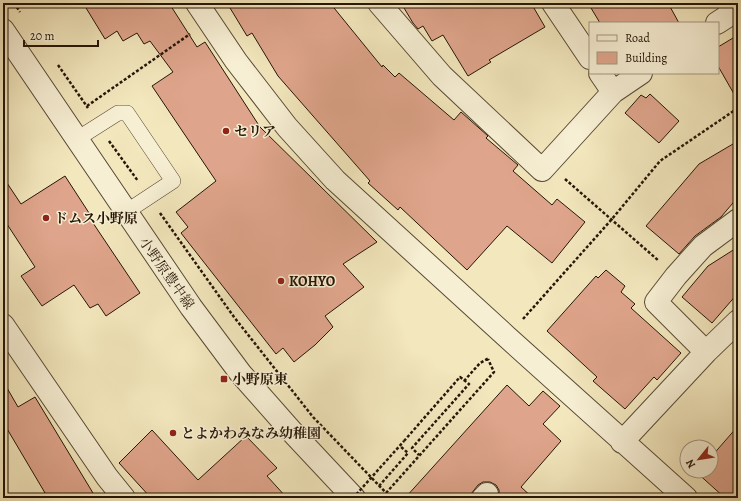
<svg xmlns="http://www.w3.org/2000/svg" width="741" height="501" font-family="Alegreya,'Noto Serif JP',serif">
	<rect width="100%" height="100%" fill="#f3e7bd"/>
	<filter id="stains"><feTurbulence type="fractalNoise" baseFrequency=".005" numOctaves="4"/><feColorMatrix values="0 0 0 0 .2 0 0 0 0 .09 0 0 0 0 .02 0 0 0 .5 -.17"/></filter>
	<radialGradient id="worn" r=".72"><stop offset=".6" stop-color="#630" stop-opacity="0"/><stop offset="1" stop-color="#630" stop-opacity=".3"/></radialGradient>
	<path fill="#dfa58c" stroke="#251506" d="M83 3H169L197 47 205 42 260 127 377 242 343 264 364 287 325 316 333 327 315 345 294 362 283 348 276 354 181 233 188 227 176 212 216 181 152 86 173 72 150 41 144 44 137 33 123 41 117 31 105 39Z
		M227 3H330L382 67 383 65 395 77 399 73 454 120 461 112 488 136 486 138 518 165 513 171 552 205 557 199 585 222 552 263 507 226 467 270 400 207 398 210 368 183 370 181 278 76 252 33 247 36Z
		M401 3H531L545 27 489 60 491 62 468 76 443 35 432 41 423 26 418 29 413 23Z
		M588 3H668L679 23H600Z
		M738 35V101L718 66V47Z
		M650 94 679 121 659 143 625 113 641 95 646 98Z
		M738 141V197L721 217 695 236 679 254 646 226 699 164Z
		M65 176 91 216 89 217 140 293 106 316 98 304 90 308 74 285 42 306 21 276 35 267 3 218V177L21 204Z
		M738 247V293L712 323 682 297 708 266Z
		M606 270 625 286 621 292 635 304 631 308 681 353 657 380 654 377 625 409 593 381 597 377 547 331 596 276 598 278Z
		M3 381 18 407 35 397 96 498H48L3 422Z
		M507 385 529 406 543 391 560 406 543 424 561 441 521 487 533 498H499V490L496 485 490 482H483L478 485 471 494V498H405Z
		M738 426V498H725L695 471H711V457Z
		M152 430 198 480 246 436 277 468 267 476 287 498H151L119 463Z"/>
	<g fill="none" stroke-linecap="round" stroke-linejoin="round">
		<defs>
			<path id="service" d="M77 139 118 113H127L173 181 126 212"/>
			<path id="minor" d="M197 3 236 61 287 127 335 180 507 337 686 498
				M379 3 442 76 542 170 613 92 641 73
				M553 3 590 58
				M717 23 734 12 728 3
				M600 73 613 92
				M3 325 107 477 124 498
				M706 352 656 302 676 276 703 246 738 220
				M622 442 706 352 738 321
				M483 498 487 494"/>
			<path id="tertiary" d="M3 30 191 307 241 374 294 434 354 498"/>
		</defs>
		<use href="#service" stroke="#584a34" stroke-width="16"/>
		<use href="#minor" stroke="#584a34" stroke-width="24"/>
		<use href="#tertiary" stroke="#584a34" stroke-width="24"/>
		<path stroke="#251506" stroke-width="2.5" stroke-dasharray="3 2" stroke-linecap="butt" d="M14 3 20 12
			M58 65 88 108
			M87 106 190 34
			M109 141 138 181
			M565 179 659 261
			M160 213 234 317 313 417 391 498
			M523 319 612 219 660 161 738 108
			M464 381 480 363 489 358
			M404 441 460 377 469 384 412 448 419 455
			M379 486 408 453 400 446
			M386 493 494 372 488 359"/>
		<use href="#service" stroke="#f7efd4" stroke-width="15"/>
		<use href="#minor" stroke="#f7efd4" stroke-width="22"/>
		<use href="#tertiary" stroke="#f7efd4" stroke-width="22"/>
		<path stroke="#251506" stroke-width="2.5" stroke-dasharray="3 2" stroke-linecap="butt" d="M353 498 404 441"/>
	</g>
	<g fill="#8f2418" stroke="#f7efd4" stroke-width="1.5">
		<circle cx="226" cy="131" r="4"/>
		<circle cx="46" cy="218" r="4"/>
		<circle cx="281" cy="281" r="4"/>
		<rect x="220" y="375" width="8" height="8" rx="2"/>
		<circle cx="173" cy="433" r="4"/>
	</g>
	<g text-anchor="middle" stroke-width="3" stroke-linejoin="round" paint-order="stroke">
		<g font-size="14" font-weight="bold" fill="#251506" stroke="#f7efd4" text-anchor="start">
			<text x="234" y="136">セリア</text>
			<text x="54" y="223">ドムス小野原</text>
			<text x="289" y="286">KOHYO</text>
			<text x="232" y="384">小野原東</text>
			<text x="181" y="438">とよかわみなみ幼稚園</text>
		</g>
		<g font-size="14" fill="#251506" stroke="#f7efd4">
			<text transform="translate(167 273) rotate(55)" y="5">小野原豊中線</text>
		</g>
	</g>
	<rect width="741" height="501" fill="none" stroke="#f3e7bd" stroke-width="16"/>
	<rect x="4" y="4" width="733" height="493" fill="none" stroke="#251506" stroke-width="2"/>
	<rect x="8" y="8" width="725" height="485" fill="none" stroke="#251506"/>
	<rect x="589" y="22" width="130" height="52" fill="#f7efd4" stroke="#a39882"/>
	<rect x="597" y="35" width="20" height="6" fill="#f7efd4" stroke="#a39882"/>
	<text x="625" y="42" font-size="12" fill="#251506">Road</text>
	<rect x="597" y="52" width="20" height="12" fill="#dfa58c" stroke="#a39882"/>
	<text x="625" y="62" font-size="12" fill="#251506">Building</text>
	<g transform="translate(699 459) rotate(240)"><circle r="19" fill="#f7efd4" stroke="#a39882"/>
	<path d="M0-3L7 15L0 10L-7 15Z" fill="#8f2418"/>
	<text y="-6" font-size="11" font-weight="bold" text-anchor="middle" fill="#251506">N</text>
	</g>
	<path d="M24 40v6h74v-6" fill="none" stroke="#251506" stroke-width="2"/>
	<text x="30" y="40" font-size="12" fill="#251506" stroke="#f7efd4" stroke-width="3" paint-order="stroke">20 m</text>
	<rect width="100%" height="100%" filter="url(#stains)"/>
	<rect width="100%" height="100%" fill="url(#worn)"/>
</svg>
